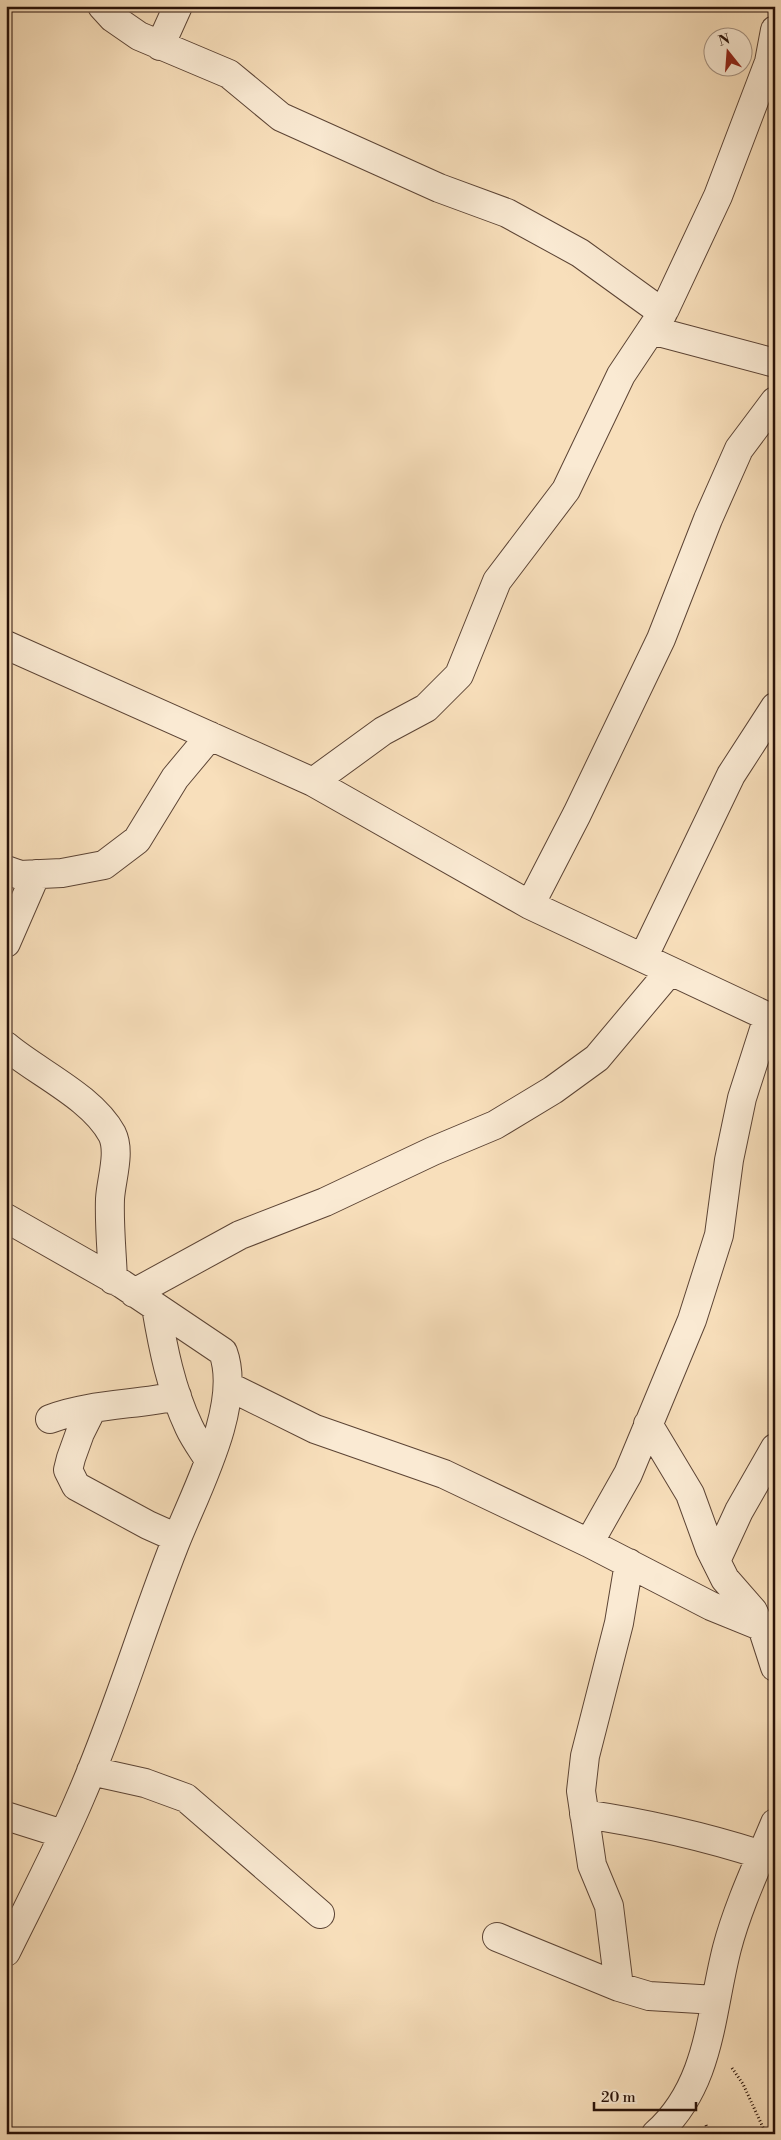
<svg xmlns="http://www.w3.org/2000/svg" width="781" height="2140" font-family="'Libre Bodoni',serif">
	<rect width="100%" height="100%" fill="#f8dfbb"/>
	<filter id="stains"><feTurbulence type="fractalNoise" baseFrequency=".004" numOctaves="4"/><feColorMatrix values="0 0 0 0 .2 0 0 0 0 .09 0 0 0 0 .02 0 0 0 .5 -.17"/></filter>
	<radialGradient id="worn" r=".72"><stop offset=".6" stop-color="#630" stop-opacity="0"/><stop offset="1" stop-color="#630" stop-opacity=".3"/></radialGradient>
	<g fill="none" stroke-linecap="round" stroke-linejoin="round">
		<defs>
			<path id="minor" d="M102 6 113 18 139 36 229 74 281 117 439 188 507 213 580 253 663 313
				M160 46 178 6
				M651 330 775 363
				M6 645 313 782 530 905 775 1020
				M313 782 383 731 426 708 459 675 497 581 566 490 621 375 665 309 718 196 769 62 775 30
				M6 870 20 875 62 873 104 865 137 840 175 778 210 736
				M530 905 577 814 661 639 708 519 739 449 775 401
				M6 943 36 874
				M643 958 731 775 775 707
				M6 1046C38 1073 92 1097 112 1134 121 1152 111 1180 110 1199 109 1226 112 1253 113 1280
				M6 1218 122 1284 223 1352C243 1406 194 1494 174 1546 141 1630 116 1716 80 1798 58 1850 31 1901 6 1952
				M134 1293 240 1235 325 1202 433 1151 495 1125 553 1090 597 1058 670 971
				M156 1307C163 1348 171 1389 189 1427 194 1438 202 1449 209 1460
				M228 1386 315 1429 444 1474 589 1543 711 1606 775 1632
				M92 1409 80 1433 71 1458 68 1470 76 1486 148 1525 177 1538
				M50 1419C89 1404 136 1405 177 1396
				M648 1424 690 1494 710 1549 725 1579 753 1611 760 1626
				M589 1543 628 1474 692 1320 719 1235 729 1160 742 1098 768 1017
				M716 1561 739 1511 775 1448
				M762 1627 775 1667
				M91 1771 145 1783 186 1798 320 1914
				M584 1814C645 1823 703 1836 762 1855
				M6 1816 63 1834
				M497 1937 619 1987 649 1996 716 2000
				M619 1987 609 1906 592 1865 581 1791 585 1756 619 1623 629 1563
				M656 2134C711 2085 710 2014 727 1948 738 1906 758 1864 775 1823"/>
		</defs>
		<use href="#minor" stroke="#5c4435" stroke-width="30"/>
		<path stroke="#281108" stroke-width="3" stroke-dasharray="1 2.5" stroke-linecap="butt" d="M732 2068 743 2084 766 2134
			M706 2125 709 2134
			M766 2133 775 2126"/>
		<use href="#minor" stroke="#faead3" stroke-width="28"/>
	</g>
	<rect width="781" height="2140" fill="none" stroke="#f8dfbb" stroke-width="25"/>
	<rect x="8" y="8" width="766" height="2125" fill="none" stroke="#281108" stroke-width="2.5"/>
	<rect x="12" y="12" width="756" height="2115" fill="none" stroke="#281108"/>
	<g transform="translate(728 52) rotate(343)"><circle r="24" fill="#faead3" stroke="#a69382"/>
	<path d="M0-4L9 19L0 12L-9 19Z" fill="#8f2418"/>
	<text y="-8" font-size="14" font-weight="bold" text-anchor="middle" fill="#281108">N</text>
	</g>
	<path d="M594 2102v8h102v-8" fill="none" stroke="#281108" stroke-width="2.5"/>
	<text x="601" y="2102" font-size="15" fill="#281108" stroke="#faead3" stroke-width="4" paint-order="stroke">20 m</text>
	<rect width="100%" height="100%" filter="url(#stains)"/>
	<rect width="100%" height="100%" fill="url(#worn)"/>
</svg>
